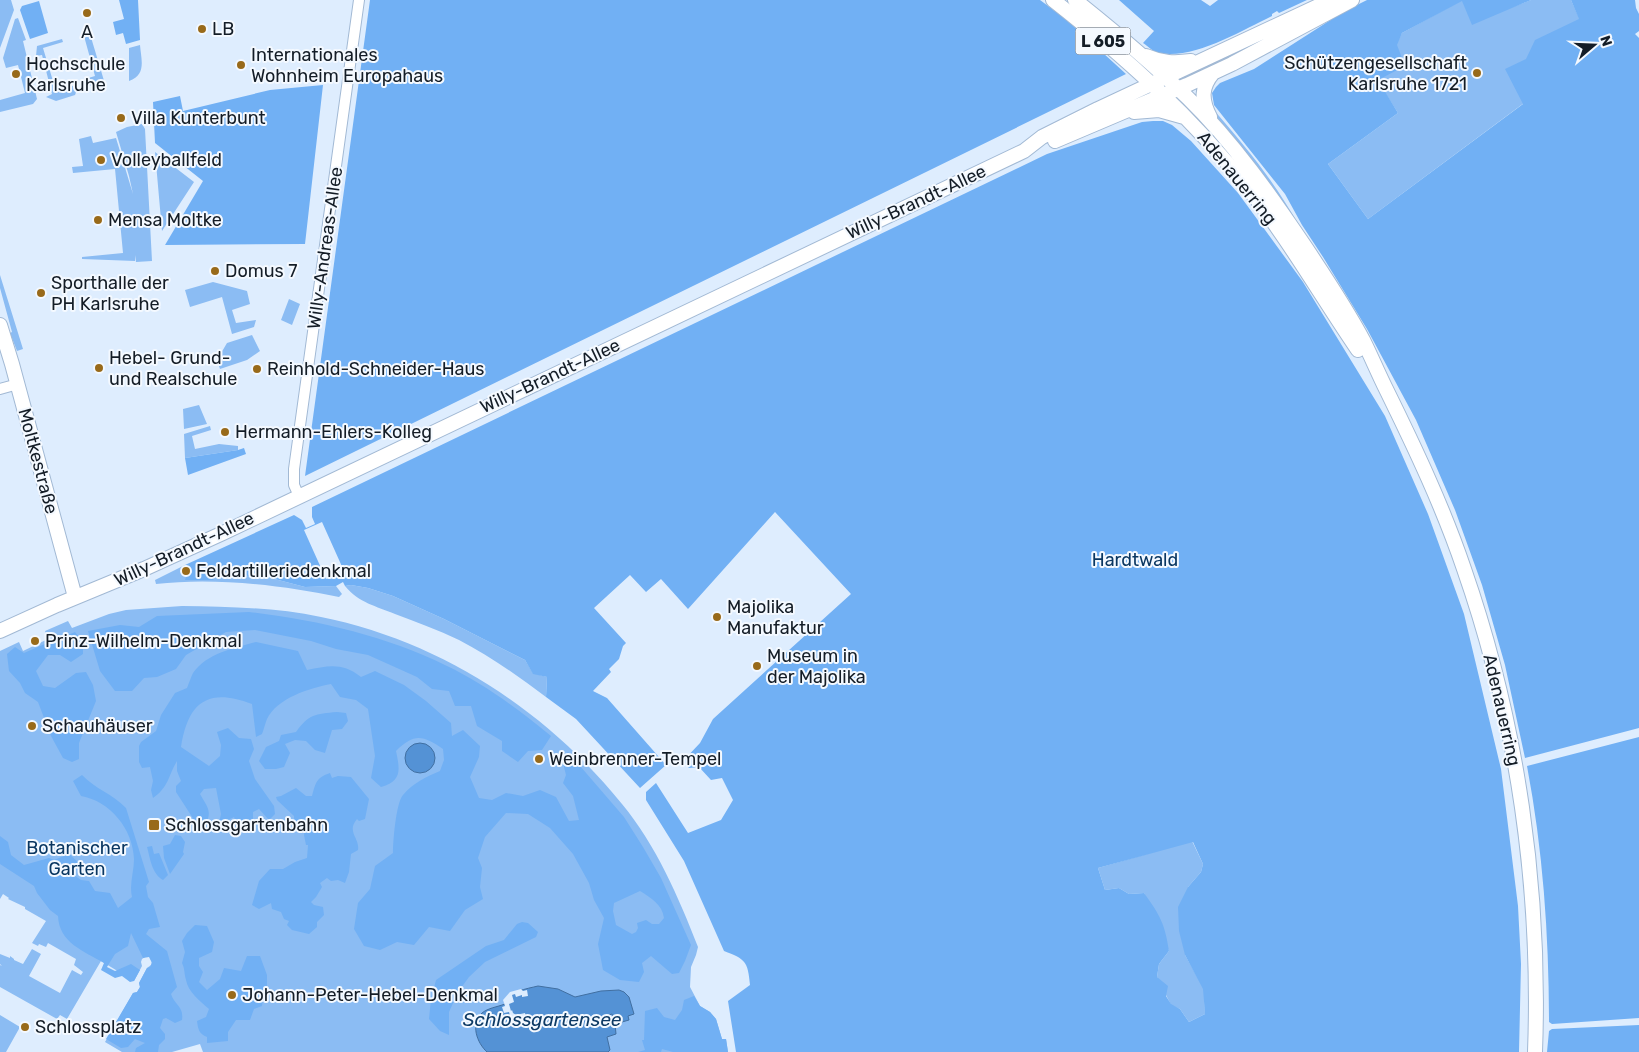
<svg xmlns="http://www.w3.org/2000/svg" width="1639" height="1052" font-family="Rubik,sans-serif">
	<rect width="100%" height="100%" fill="#deedfe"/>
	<path fill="#8bbcf3" d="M0 0H11L14 10 0 48Z
		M1462 0 1507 9 1531 0H1571L1594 51 1368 219 1328 164 1398 113 1377 80 1402 33Z
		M18 18 26 40 23 41 37 99 33 104 0 112V100L25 93 18 65 6 68 3 58 15 19Z
		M90 34 105 84 93 86 88 85 85 79 95 76 84 36Z
		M62 39 63 42 43 48 56 91 76 85 77 90 75 95 56 101 46 97 52 94 42 55 36 56 37 46Z
		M140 45C141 59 147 75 129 81V48Z
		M1213 109C1245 146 1276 183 1299 226L1266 179 1212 112Z
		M142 124 145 129 152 261 136 262 135 255V261L82 259V257L123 253 115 169 73 173 72 167 83 166 79 139 91 136 93 143 116 138 133 194 129 176 116 132 127 127Z
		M155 152 194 182 162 231Z
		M0 275 23 349 17 351 10 333 12 332 0 288Z
		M213 282 247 291 250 304 232 310 236 323 256 320 254 327 232 334 222 297 190 307 185 290Z
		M289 299 300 304 292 325 281 320Z
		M252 335 260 351 247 360 220 369 217 360 227 343Z
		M199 405 207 424 184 429 183 409Z
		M210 426 211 430 192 436 195 449 219 444 238 446V450L185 458 184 434Z
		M185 565 190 567 192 574 186 580 198 579 217 573 234 572 251 577 263 576 305 587 336 586 342 594 339 597C282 585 213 577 156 584L155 580Z
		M351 585 368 588 393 596 444 619 525 660 533 673 547 677 546 697C518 676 490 656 459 640 438 630 416 622 395 614 376 606 359 603 345 586Z
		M182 606C228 607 275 607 321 617 440 641 546 710 622 804 656 845 679 898 698 947L696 955 691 967 690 987 700 1006 710 1012 716 1019 722 1039H726L728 1052H203L200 1044 172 1052H122L105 1042 133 993 137 992 140 987 139 983 147 968 151 965 152 961 150 957H145L142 959 141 962 142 966 134 981 101 961 67 1019 60 1015 57 1019 0 987V965L2 966 0 964V954L10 958V956L14 959V960L23 964 32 949 41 954 29 976 60 993 72 970 81 975 83 972 74 965 76 959 48 943 46 947 39 944 38 946 32 943 46 921 25 909V907L8 899 9 898 3 894 0 899V651L19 642 23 651 48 639 45 631 68 621 72 628 109 614 126 610Z
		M1192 841 1203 864 1201 872 1188 887 1185 955 1204 989 1205 1014 1189 1022 1180 1009 1171 1005 1157 977 1159 964 1169 951 1144 893 1129 894 1119 888 1105 890 1098 868Z
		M0 1015 20 1027 6 1052H0Z"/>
	<path fill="#71b0f4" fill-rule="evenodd" d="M119 0H138L140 40 126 44 123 33 116 35 113 22 124 19Z
		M370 0H1040L1067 20 1126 74 305 476Z
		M1119 0H1201L1210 6 1218 0H1307L1279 13 1277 11 1272 14V16C1241 31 1193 60 1159 53 1153 52 1148 46 1143 43L1154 31Z
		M1367 0H1531L1472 25 1462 1 1402 33 1397 45 1405 66 1378 80 1398 113 1328 164 1368 219 1523 104 1505 69 1526 59 1535 40 1579 19 1571 0H1635L1636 8 1639 14V31L1635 34 1639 38V728L1525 758 1505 665 1482 585 1455 510 1416 420 1367 329 1323 257 1302 225 1285 194 1214 105 1212 93 1216 87 1220 83 1254 69 1343 12Z
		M39 1 48 33 30 39 20 10 22 6Z
		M323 85 305 244 165 245 203 181 155 143 153 102 180 96 183 111 270 90Z
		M1153 121H1163L1172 125 1191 141 1238 193 1303 282 1385 416 1428 514 1464 614 1501 769 1518 906 1521 964 1519 1052H736L728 1001 750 985C748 961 745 959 724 951L684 861 646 800V792L656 783 688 833 721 820 733 800 722 778 711 780 699 767 689 768 683 761 700 743 713 719 851 594 775 512 688 609 661 579 646 592 630 575 594 608 626 643 623 646 619 659 609 669 611 672 593 691 607 698 666 765 640 788 576 719 546 697 547 677 533 674 525 660 444 619 393 596 368 588 351 585 345 586 343 582 336 586 305 587 263 576 251 577 234 572 217 573 213 580H185L186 577 192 573 190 567 185 565 294 515 302 520 306 528 315 524 312 517V507L1047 154 1142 122ZM322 522 344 571 326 579 304 530ZM1193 842 1203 864 1201 872 1188 887 1178 907 1179 931 1185 955 1203 989 1205 1014 1189 1022 1180 1009 1171 1004 1166 996 1168 986 1157 977 1159 964 1169 951C1165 924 1160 915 1144 893L1129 894 1119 888 1105 890 1098 868Z
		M244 448 246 454 188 475 185 458 238 450Z
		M249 612C317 620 386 636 447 666 485 684 519 710 551 736L542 750 528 751 518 762 502 751V741L477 726 471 706H455L449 691 432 689 417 677 368 655 336 649 311 641 255 630 226 632 186 655 176 669 157 677 144 678 132 691H115L100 671 88 631 120 625 139 627 157 616Z
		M75 632 83 642V654L71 662 60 655H48L36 671 43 686 55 688 76 673 86 672 93 685 96 701 79 743V759L72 762 63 758 51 736 38 702 25 693 20 683 9 671 7 654 15 647 24 653 54 640 68 642V635Z
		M256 642 298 651 307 670C328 666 342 662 361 677L375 671 404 685 426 701 451 723 452 736 463 730 480 746 479 757 470 777 479 798 492 800 506 793 523 796 540 790 556 797 569 821 579 820 573 796 563 783 566 775 562 759 568 752 624 817 643 847 661 878 691 945 685 961 679 973 672 974 651 956 642 963 644 972 639 982 620 980 603 970 598 944 604 918 594 900 589 883 573 854 550 828 528 814 506 813 485 837 478 858 482 868 480 887 483 899 465 910 450 931 429 927 414 945 397 942 380 950 364 946 354 929 358 903 370 889 375 866 393 853C393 841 396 803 403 795 413 783 426 777 440 771L444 760 443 749C423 735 414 733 396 751 400 770 402 781 381 787L371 778 375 756 368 709 356 700 340 697 331 684C310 688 277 698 267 719 265 724 264 729 262 734L256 737 252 704C208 687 188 702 181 747L209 766 220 756 221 745 217 732 228 728 239 738 251 739 254 749 249 761 255 779 274 806 275 814 269 820 259 809 253 812V821L246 826 237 825 234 817 228 820V830L222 832 218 827 221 814 216 788 204 789 200 794C207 807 213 811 205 825L196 823 176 792V786L181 781 177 771V761C168 776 169 787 153 798L151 790 153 781 150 767 142 768 139 762V746L141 742 156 731 161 715 175 693 187 688C189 683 191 677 193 673 207 653 234 648 256 642ZM640 891C651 898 662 904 664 918L659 924H652L646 920 637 923 638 928 636 932 632 934 616 925 613 911 614 903Z
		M337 712 346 713 348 721 342 729 332 730 325 753 315 750 306 741 295 740 285 744 290 753 284 767 276 769H265L259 761 266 747 279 741 281 735 296 732C309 714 315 714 337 712Z
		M1639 737V1018L1552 1024 1549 1022C1549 937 1543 850 1527 766Z
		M330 773 332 778 338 776 351 777 369 799 365 819 359 821 357 819C346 832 360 838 358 850L351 854 349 872 345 883 338 880 331 881 327 878 320 883 322 887 316 897 311 902 314 905 323 907 324 915 317 922V927L309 934 292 930 287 925 289 921 284 919 281 912 272 909 271 903 259 909 252 905 259 881 270 869H283L295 862 307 858 308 845H306L304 835V830L294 820V816L277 800 276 797 281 796 296 788 306 796H312C316 782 316 778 330 773Z
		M82 775C95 789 113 794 126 808L149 882 146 886 148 897 153 903 160 927 149 929 146 934 167 951 177 987 171 994C175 1006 184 1006 182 1020L175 1023 166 1018 163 1019 160 1028 165 1034V1039L159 1045 158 1052H135L136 1048 145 1043 135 1039 128 1047 121 1048 106 1039 133 993 137 992 140 987 139 983 147 968 150 967 152 963 149 957 143 958 131 933 128 946 115 954 107 967 115 971 131 964 140 970 134 981 130 982 122 976 115 978 101 970 104 963C84 951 59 943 58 916L50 910 37 893 34 886 0 864V836L8 842 11 855 24 865 49 858 54 860 69 854 79 863 80 866 74 870V875L81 880 89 881 95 891 110 893 118 908 132 897C129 884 134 872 134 859 133 829 110 801 81 796L73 781Z
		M175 835 181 836 185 842 183 852 184 854 170 874 164 858 163 846 170 844Z
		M152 846 154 854 159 853 168 875 163 880C152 874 150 858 147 847Z
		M522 922 528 923 538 932 536 937 485 962 469 977 458 992 449 1012V1035L440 1031 429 1019 431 999 436 980 486 946 504 940 517 924Z
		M195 925 207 926 214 942 212 952 199 958V966L203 972 199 982 207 990 220 979 224 968 241 971 247 956H260L267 975V994L263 998 262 1006 254 1009 250 1020H236L228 1032V1041L207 1043V1037C199 1034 198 1029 197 1021L206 1017 209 1009C200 1001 188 992 186 980 184 973 185 969 182 963L185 952 182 941 187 933Z
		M694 996 700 1006 710 1012 716 1019 722 1039H726L728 1052H673L662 1049 661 1052H638L645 1050 642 1040H644L645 1011 657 1008 664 1017 675 1020 682 1010 684 1000Z
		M1639 1025V1052H1547L1549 1031 1552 1029Z"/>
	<path fill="#5492d5" stroke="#416fa1" d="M405 758a15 15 0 1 1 30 0a15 15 0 1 1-30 0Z
		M538 986 558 989 575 997 601 991 619 990 624 992 629 997 634 1014 628 1016 629 1020 622 1022 620 1018 614 1020 612 1014 606 1016 608 1026 615 1024 616 1034 607 1037 610 1050 608 1052H487C477 1043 470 1024 482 1013 488 1008 497 1007 505 1004 509 991 526 989 538 986Z"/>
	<path fill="#deedfe" d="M521 989 523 991 527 990 528 996 522 997V995L516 997 515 994 512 995 514 1002 509 1004 511 1011 512 1010 513 1013 516 1015 525 1013 526 1018 518 1019V1021L512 1023 509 1012 504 1013 502 1007 505 1006 503 1000 510 992Z"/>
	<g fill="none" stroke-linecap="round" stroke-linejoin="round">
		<defs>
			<path id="minor" d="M0 389 18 384
				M299 496 294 485V469L359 0"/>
			<path id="major" d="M1053 0C1124 56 1191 116 1247 187 1288 238 1321 296 1358 350
				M1075 0C1114 31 1152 63 1188 98 1233 142 1271 196 1306 248 1326 278 1346 308 1363 340 1371 356 1378 373 1386 389 1415 448 1443 507 1464 569 1518 724 1541 889 1535 1052
				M1146 56C1162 63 1175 63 1191 61
				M1134 112 1159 110 1184 117
				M1210 117C1201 100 1201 87 1213 73
				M1055 141 1187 85 1232 64 1352 0
				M0 325 12 364 75 597
				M0 631 57 605 144 569 223 533 1024 151 1042 137 1098 109 1331 0"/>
		</defs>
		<use href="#minor" stroke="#a2b9d4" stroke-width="12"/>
		<use href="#major" stroke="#a2b9d4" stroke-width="16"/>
		<use href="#minor" stroke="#fff" stroke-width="10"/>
		<use href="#major" stroke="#fff" stroke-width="14"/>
	</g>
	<g fill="#986a1a" stroke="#f4f9ff" stroke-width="2">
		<circle cx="87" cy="13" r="5"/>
		<circle cx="202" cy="29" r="5"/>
		<circle cx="241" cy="65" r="5"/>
		<circle cx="1477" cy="73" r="5"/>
		<circle cx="16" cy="74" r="5"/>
		<circle cx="121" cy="118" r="5"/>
		<circle cx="101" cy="160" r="5"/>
		<circle cx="98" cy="220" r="5"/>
		<circle cx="215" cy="271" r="5"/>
		<circle cx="41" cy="293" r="5"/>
		<circle cx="99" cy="368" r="5"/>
		<circle cx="257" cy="369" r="5"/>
		<circle cx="225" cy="432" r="5"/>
		<circle cx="186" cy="571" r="5"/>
		<circle cx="717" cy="617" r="5"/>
		<circle cx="35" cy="641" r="5"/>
		<circle cx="757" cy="666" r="5"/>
		<circle cx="32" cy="726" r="5"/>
		<circle cx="539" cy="759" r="5"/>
		<rect x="148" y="819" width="12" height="12" rx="2.5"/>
		<circle cx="232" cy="995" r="5"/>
		<circle cx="25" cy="1027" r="5"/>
	</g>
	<g text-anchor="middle" stroke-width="4" stroke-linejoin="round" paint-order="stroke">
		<rect fill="#f4f9ff" stroke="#575f68" stroke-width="1" x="1075.5" y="27.5" width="55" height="27" rx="4"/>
		<g font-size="16" font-weight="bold" fill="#141d27">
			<text x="1103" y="47">L 605</text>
		</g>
		<g font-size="18" fill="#141d27" stroke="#f4f9ff" text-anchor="start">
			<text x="212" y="35">LB</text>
			<text x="87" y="38" text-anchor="middle">A</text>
			<text x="251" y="61">Internationales<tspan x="251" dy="21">Wohnheim Europahaus</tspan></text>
			<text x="1467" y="69" text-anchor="end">Schützengesellschaft<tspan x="1467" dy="21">Karlsruhe 1721</tspan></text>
			<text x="26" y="70">Hochschule<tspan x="26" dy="21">Karlsruhe</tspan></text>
			<text x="131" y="124">Villa Kunterbunt</text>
			<text x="111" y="166">Volleyballfeld</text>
			<text x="108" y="226">Mensa Moltke</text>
			<text x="225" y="277">Domus 7</text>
			<text x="51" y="289">Sporthalle der<tspan x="51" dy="21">PH Karlsruhe</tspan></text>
			<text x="109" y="364">Hebel- Grund-<tspan x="109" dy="21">und Realschule</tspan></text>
			<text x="267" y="375">Reinhold-Schneider-Haus</text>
			<text x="235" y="438">Hermann-Ehlers-Kolleg</text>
			<text x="196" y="577">Feldartilleriedenkmal</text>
			<text x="727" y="613">Majolika<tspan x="727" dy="21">Manufaktur</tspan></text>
			<text x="45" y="647">Prinz-Wilhelm-Denkmal</text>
			<text x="767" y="662">Museum in<tspan x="767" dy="21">der Majolika</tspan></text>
			<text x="42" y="732">Schauhäuser</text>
			<text x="549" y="765">Weinbrenner-Tempel</text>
			<text x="165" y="831">Schlossgartenbahn</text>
			<text x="242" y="1001">Johann-Peter-Hebel-Denkmal</text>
			<text x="35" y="1033">Schlossplatz</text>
		</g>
		<g font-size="18" fill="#141d27" stroke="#f4f9ff">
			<text transform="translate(1237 178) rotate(51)" y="6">Adenauerring</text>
			<text transform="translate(916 202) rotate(-25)" y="6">Willy-Brandt-Allee</text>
			<text transform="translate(325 248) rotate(-82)" y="6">Willy-Andreas-Allee</text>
			<text transform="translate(550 376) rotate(-25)" y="6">Willy-Brandt-Allee</text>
			<text transform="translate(38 461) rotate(75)" y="6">Moltkestraße</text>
			<text transform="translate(184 549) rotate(-25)" y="6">Willy-Brandt-Allee</text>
			<text transform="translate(1502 710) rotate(77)" y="6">Adenauerring</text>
		</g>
		<g font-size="18" fill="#0a3762" stroke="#f4f9ff">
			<text x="1135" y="566">Hardtwald</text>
			<text x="77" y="854">Botanischer<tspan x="77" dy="21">Garten</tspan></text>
		</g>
		<g font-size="19" font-style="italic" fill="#0d3a65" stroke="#f4f9ff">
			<text x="542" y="1026">Schlossgartensee</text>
		</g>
	</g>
	<g transform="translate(1594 45) rotate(71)" stroke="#f4f9ff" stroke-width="4" paint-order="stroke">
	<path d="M0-4L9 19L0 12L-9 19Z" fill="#141d27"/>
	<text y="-8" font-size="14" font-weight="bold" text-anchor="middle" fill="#141d27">N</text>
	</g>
</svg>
